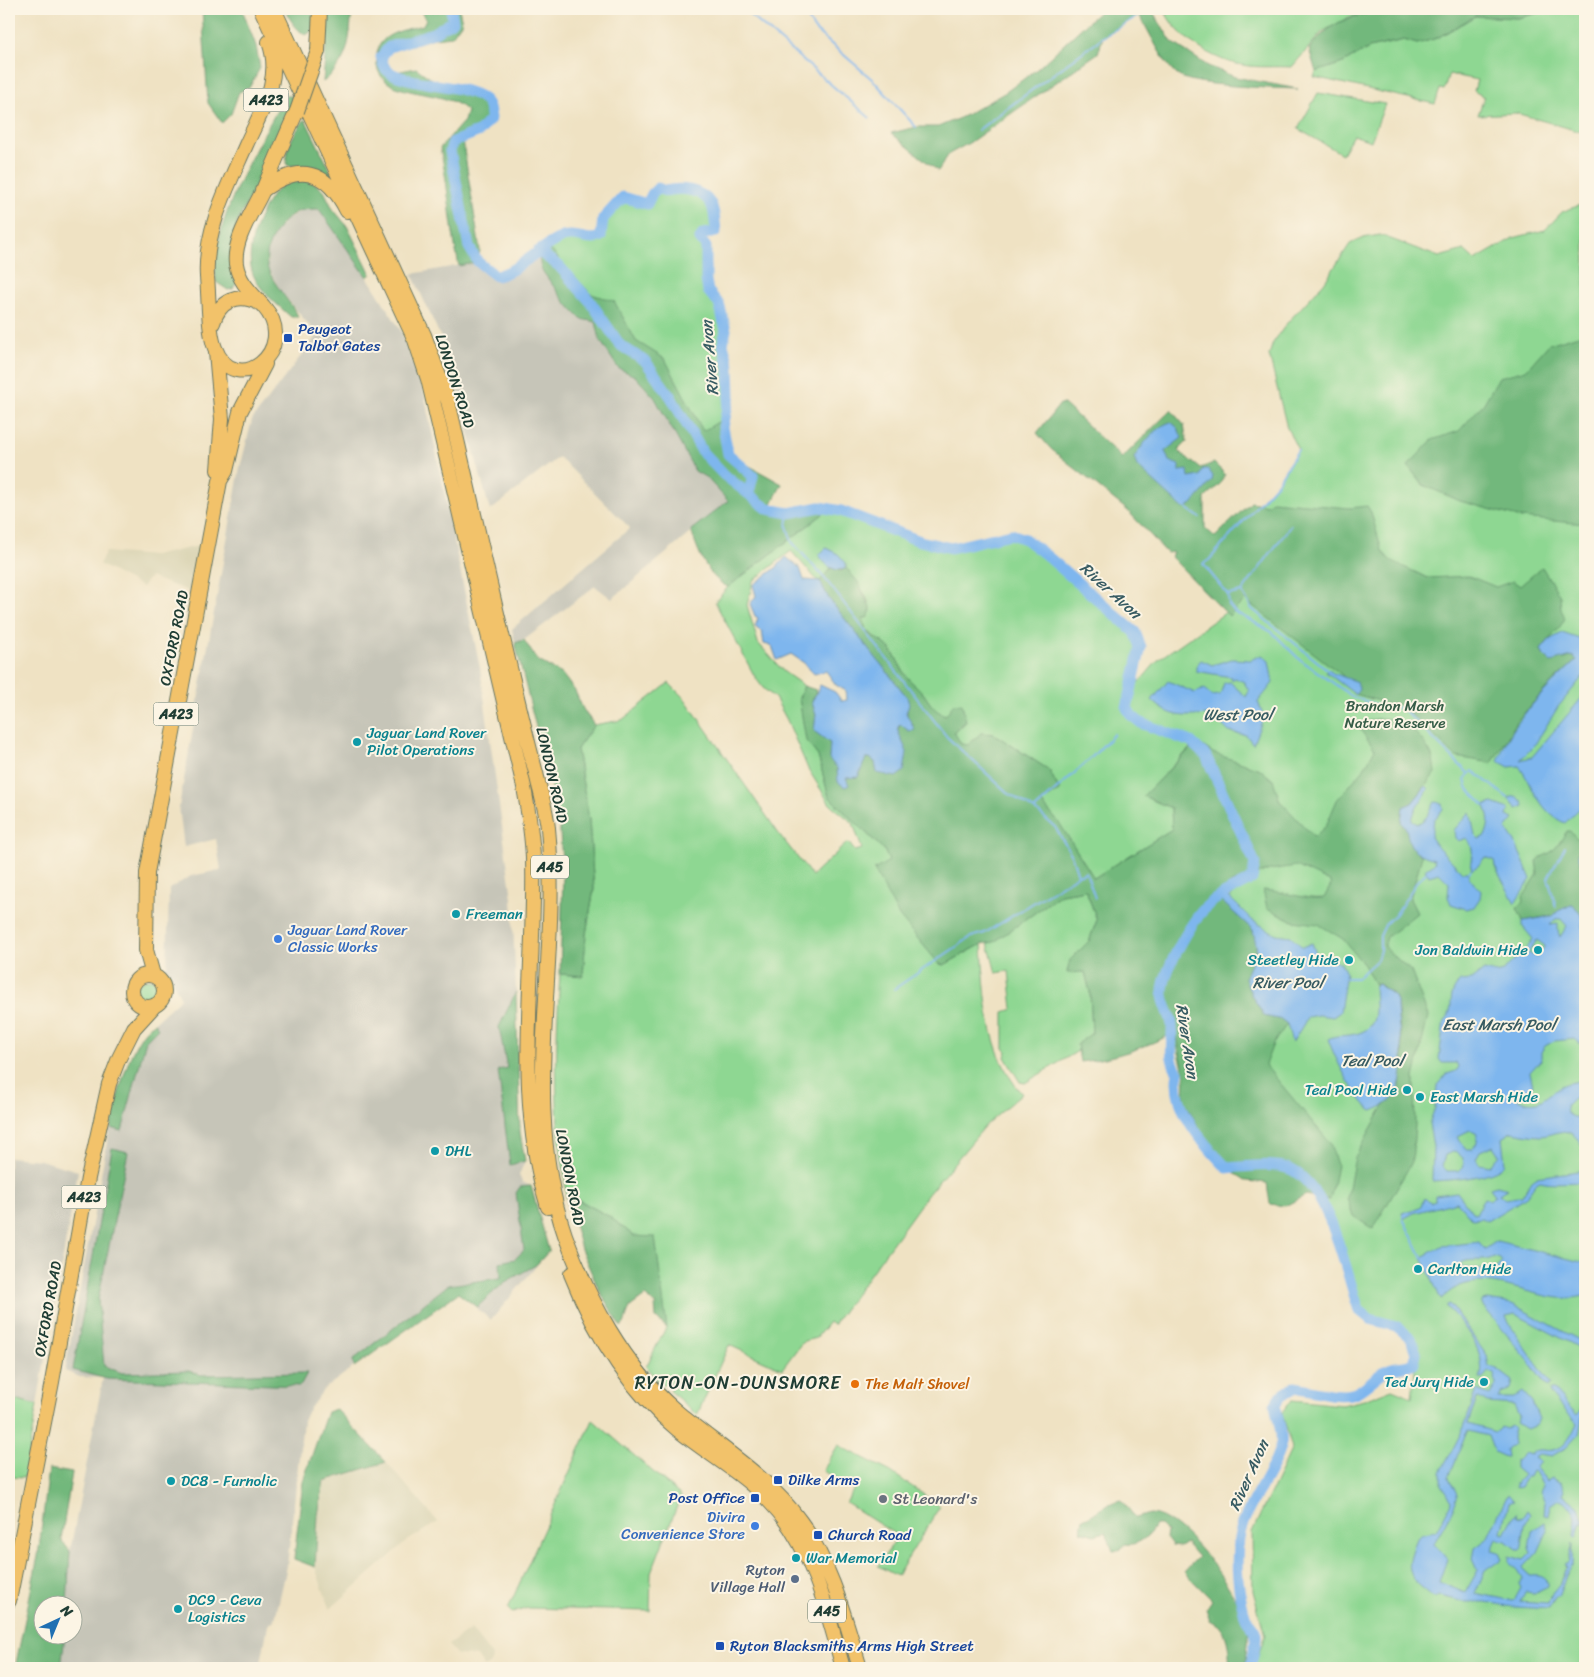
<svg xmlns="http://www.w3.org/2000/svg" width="1594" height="1677" font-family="Sriracha,sans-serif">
	<rect width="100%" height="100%" fill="#fcf5e5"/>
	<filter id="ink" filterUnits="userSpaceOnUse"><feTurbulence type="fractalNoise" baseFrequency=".02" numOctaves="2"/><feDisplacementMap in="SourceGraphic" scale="10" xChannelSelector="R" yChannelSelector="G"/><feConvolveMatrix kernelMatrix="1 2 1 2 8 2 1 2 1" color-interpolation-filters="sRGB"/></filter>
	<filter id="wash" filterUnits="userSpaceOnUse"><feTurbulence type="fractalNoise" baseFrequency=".0096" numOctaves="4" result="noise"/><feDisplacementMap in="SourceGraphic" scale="20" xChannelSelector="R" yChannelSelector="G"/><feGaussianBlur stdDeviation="1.12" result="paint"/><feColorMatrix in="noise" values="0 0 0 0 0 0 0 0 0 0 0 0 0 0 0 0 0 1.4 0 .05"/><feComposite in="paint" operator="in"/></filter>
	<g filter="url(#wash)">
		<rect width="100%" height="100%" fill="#efe2c3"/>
		<path fill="#dbd5b5" d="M199 546 191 592 150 577 142 587 99 564 106 552 153 556Z
			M386 1462 438 1522 407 1541 330 1609 315 1567 318 1515 324 1481Z
			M471 1629 492 1656 491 1664 485 1668 477 1656 457 1655 448 1645Z"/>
		<path fill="#c6c5b8" d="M319 209 353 254 400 329 424 393 480 668 512 898 516 992 499 1027 507 1068 498 1070 510 1164 525 1161 519 1175 522 1182 531 1186 549 1251 491 1320 458 1293 392 1338 324 1389 307 1412 303 1421 287 1566 275 1619 268 1625 260 1668H61L65 1635 72 1634V1604H67L70 1551 103 1378 80 1377 65 1371 114 1105 136 1045 145 1031 181 998 167 969 169 889 191 876 221 870 216 839 184 847 179 807 240 468 252 420 317 335 280 290 268 268 267 254 273 235 287 219 302 210Z
			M538 251 541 269 581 319 596 322 600 340 618 368 635 376 655 398 695 471 707 478 728 501 612 599 595 586 524 640 515 643 512 629 630 528 559 457 490 511 446 349 412 274 478 262 496 276 503 275Z
			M9 1157 40 1160 78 1171 37 1405 18 1400 9 1404Z"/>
		<path fill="#8ed792" stroke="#568a63" d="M1164 9H1392L1349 17 1322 32 1292 67C1276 66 1258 68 1242 65 1214 61 1174 36 1164 9Z
			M1554 9H1585V133L1516 113 1478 115 1484 97 1474 91 1477 80 1449 74 1444 90 1440 89 1435 104 1314 77 1316 72 1343 63 1369 48 1404 40 1417 44 1437 38 1475 16 1518 18Z
			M1318 93 1385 104 1371 141 1353 135 1342 154 1298 129Z
			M658 188C666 192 669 189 677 190 710 191 712 202 716 232L703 234 700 239 706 247V280L708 291 719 304 726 330 723 344 729 366 730 395 723 427 728 454 753 476 749 492 671 397 538 251C548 245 562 234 574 235 584 235 591 243 601 236 603 218 608 209 623 197L647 204 652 194Z
			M1585 203V1668H1254L1265 1635 1253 1591 1252 1532 1292 1448 1282 1413 1292 1400 1342 1405 1364 1400 1392 1389 1412 1397C1414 1373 1424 1335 1394 1325 1378 1320 1372 1320 1359 1310L1330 1222 1323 1186 1183 1068 1163 994 1208 917 1251 879 1255 863 1206 756 1191 743 1190 748 1143 796 1171 808 1172 829 1094 878 1060 825 1041 802 1060 791 1049 770 994 734 981 733 968 746 961 744 954 733 966 722 962 705 946 715 936 713 923 693 907 678 891 649 865 629 863 619 868 617 871 610 866 596 848 570 831 568 820 581 817 580 791 551 753 581 747 605 758 643 784 672 804 686 799 698 807 741 818 756 829 797 884 850 944 965 982 944C985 995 987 1053 1022 1094L986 1125 928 1194 833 1325 829 1322 816 1338 804 1341 800 1345 782 1369 729 1345 697 1415 670 1391 672 1386 668 1383 662 1385 646 1367 662 1335 667 1328 634 1236 610 1217 572 1196H566C566 1172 559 1148 558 1124 555 1074 557 1025 560 974L583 976 586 934 594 889 589 820 577 749 594 725 622 720 669 683 685 699 779 834 812 876 848 842 855 851 862 849 853 823 830 804 808 769 787 720 775 698 763 688 755 677 715 602 728 587 823 514 820 507 841 511 920 541 951 548 1011 534 1025 539 1046 555 1135 632 1141 647 1130 693 1159 659 1242 601 1218 550 1277 483 1298 450 1287 428 1269 355 1273 343 1287 323 1324 283 1350 244 1363 238 1380 235 1439 257 1464 250 1475 260 1513 238 1545 230 1562 212Z
			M1086 890 1097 920 1089 941 1070 960 1067 972H1085L1090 992 1092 1033 1078 1044V1051L1025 1083 1020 1082 1005 1057 1007 1052 1004 1048V1012L1013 1009 1009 971 996 973 988 943 994 942 1061 894Z
			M136 991a12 12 0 1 1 24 0a12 12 0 1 1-24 0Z
			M18 1400 37 1405 24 1478 9 1477V1404Z
			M593 1420 681 1496 651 1573 650 1611 528 1608 512 1613 508 1609Z
			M838 1445 891 1472 940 1506 897 1576 878 1566 898 1536 846 1503 854 1489 823 1471Z"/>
		<path fill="#72b87c" stroke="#487a58" d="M202 9H242L256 46 260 68 249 88 239 92 231 114 222 123 208 103Z
			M285 9H312C313 19 317 31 305 35 295 28 290 20 285 9Z
			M329 9H352C349 42 350 60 323 82Z
			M419 9H459L462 22 452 36 434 38 411 45 389 47 381 57 384 67 391 73 416 68C425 74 434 82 443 85 467 95 485 88 491 118L480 131 462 137 480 250 478 262 459 266C450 227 449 187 440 148L464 121 467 111C441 84 370 104 377 53 380 32 406 30 423 25L426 19Z
			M1102 9H1151L1172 42 1208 66 1235 77 1298 89C1276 88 1189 87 1176 74 1160 58 1151 34 1139 15L1103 37 1098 53 969 143 949 154 938 171 891 133 917 127H938L962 117 1006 92 1037 69Z
			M1392 9H1554L1518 18 1475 16 1437 38 1417 44 1404 40 1369 48 1343 63 1316 72 1309 49C1334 17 1354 16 1392 9Z
			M285 96H292L293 101 262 174 237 223 232 250 237 282 233 289 228 290 216 282C209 224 257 147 285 96Z
			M305 119 337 184 305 167 287 165C283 151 296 130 305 119Z
			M298 179 313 182 324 191 333 209 347 226 371 274 367 277 319 209C314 209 308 209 303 210 282 214 261 248 268 269 274 284 287 299 296 312L298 317H291C278 305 257 289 252 271 245 249 260 208 275 192 281 185 290 182 298 179Z
			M547 246 591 294 614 301 636 341 665 359 703 431 723 419 728 454 782 484 769 509 789 513 820 507 823 514 728 587C707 577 698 551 691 530L728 501 707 478 695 471 655 398 635 376 618 368 600 340 596 322 581 319 565 302 541 269 538 251Z
			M1585 333V524L1521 518 1460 501 1423 485 1408 466 1432 440 1459 431 1484 403 1499 377 1526 370 1549 344Z
			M1060 404H1064L1122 458 1171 410 1184 425 1187 442 1178 451 1200 468 1214 463 1225 474 1220 484 1205 498V528L1215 537 1251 502 1267 505 1272 501 1350 508 1367 506 1371 512 1382 551 1391 561 1428 578 1469 576 1496 587 1513 581 1520 586 1542 567 1560 596 1561 609 1565 618C1559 631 1549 638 1541 650L1544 656 1565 659 1572 656 1577 660 1550 684 1518 720 1492 763 1456 757 1401 705 1385 703 1355 694 1342 675 1245 600 1229 616 1171 557 1173 552 1167 553 1127 510 1051 449 1037 433Z
			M831 568 841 571 846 568 858 582 871 610 868 617 863 619C867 640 880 636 891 650 897 658 901 669 907 677 911 682 917 686 921 691 930 701 932 711 946 715L953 704H962L966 721 954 732 961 744 968 745 981 733 994 734 1049 770 1060 791 1041 802 1060 824 1094 878 1172 829 1171 808 1143 796 1197 742 1213 753 1260 769 1273 780 1280 801 1314 837 1326 826 1337 800 1363 770 1375 749 1358 727C1387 706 1416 726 1431 754 1434 759 1434 767 1435 773L1412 803 1403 807 1401 822 1407 829 1411 846 1422 856 1410 899 1417 913 1387 937 1384 947 1411 971 1428 1016 1414 1078 1415 1125 1412 1162 1373 1229 1353 1216 1347 1198 1355 1157 1382 1109 1400 1088 1403 1057 1397 1001 1395 996 1377 982 1375 985 1364 965 1343 939 1318 924 1293 921 1267 908 1263 890C1284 891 1303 900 1324 898L1332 883 1296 866 1270 870 1231 883 1219 898C1252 930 1269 931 1245 978L1251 994 1264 1016 1282 1020 1287 1024 1273 1044 1265 1065 1330 1143 1337 1165 1330 1200 1306 1195 1285 1206 1270 1204 1267 1183 1247 1181 1236 1174 1207 1143 1184 1100 1185 1076 1176 1032C1144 1048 1115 1058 1080 1062L1077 1044 1092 1033 1090 992 1085 972 1067 973 1070 960 1089 941 1097 920 1086 890 1061 894 994 942 982 944 944 965 939 964 899 916 874 870 889 861 884 850 829 797 818 756 806 741 799 698 804 686 816 690 812 702 816 715 814 731 830 743 829 759 837 767 838 782 845 787 848 785 845 778 858 777 865 758H870L875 762 877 773H884L900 724 914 726C902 713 910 711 907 697L829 599 820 581Z
			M524 640 537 660 562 674 575 691 583 709 594 725 577 749 589 820 594 889 586 934 583 976 560 974 563 875 559 819 515 643Z
			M1567 831H1570L1580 841 1578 854 1585 876V931L1582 926 1584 919 1550 916 1523 921 1517 908 1524 902 1523 897 1538 874 1536 861C1541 856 1545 856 1551 852 1557 848 1562 838 1567 831Z
			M516 992 520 1132 525 1161 510 1165 498 1070 507 1068 499 1027Z
			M155 1023 158 1028 146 1040 122 1131 111 1128C114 1105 132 1032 155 1023Z
			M112 1148 128 1152 98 1300 104 1366 122 1373 189 1371 201 1375 307 1373 300 1386 107 1379 73 1370Z
			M531 1186 549 1251 536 1265 505 1282 477 1307 458 1293 354 1367 353 1360 448 1285 501 1278 500 1262 515 1259 524 1250 516 1193 520 1187Z
			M566 1196H571L610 1217 634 1236 655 1237 667 1328 656 1318 655 1304 645 1296 630 1307 624 1324 621 1327 599 1290 581 1249Z
			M336 1409 386 1462 324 1481 318 1515 315 1567 294 1559 303 1481 327 1412Z
			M49 1469 72 1473 61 1540 70 1551 67 1604H42V1634L65 1635 61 1668H15L38 1556Z
			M1121 1500 1136 1518C1141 1517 1147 1514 1151 1514 1180 1516 1224 1576 1236 1600 1242 1610 1242 1619 1250 1627L1245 1668H1229C1230 1657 1229 1636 1220 1627 1218 1624 1213 1622 1210 1620L1206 1609 1212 1600 1184 1572 1198 1557 1186 1543 1180 1547 1172 1546 1166 1538 1167 1532 1160 1525H1155C1149 1536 1139 1546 1125 1544L1120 1550 1113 1551 1106 1532 1094 1535 1081 1531 1083 1519C1096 1514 1107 1502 1121 1500Z"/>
		<path fill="#7eb6ee" stroke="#4e7a91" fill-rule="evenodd" d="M1171 422 1178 428 1182 438 1165 451 1169 461 1179 465V471L1188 470 1189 478 1200 476 1203 469H1208L1213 476 1212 481 1192 504 1184 509 1137 466 1134 458C1142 445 1156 426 1171 422Z
			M826 548 838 554 846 563V568C835 574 824 564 819 555Z
			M786 557 800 568 804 580 820 581 829 599 907 697 909 704 906 713 915 730 909 731 900 724 897 729 907 752 904 771 896 777 877 773 875 762 870 758H866L858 777 846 778 849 785 845 787 838 782 837 768 829 759 830 743 814 731 816 715 812 702 820 685 835 692 842 701 847 700 846 691 836 685 826 671 814 674 804 663 791 654 777 660 772 646 764 644 762 631 755 627 758 618 755 616 750 604 756 596 753 585 776 568Z
			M1562 633 1585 641V674L1558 707 1534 746 1520 760 1532 757 1585 694V803L1565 823C1540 813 1533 786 1519 766L1509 767 1498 761C1513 719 1545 690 1577 660L1572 656 1551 662 1544 656 1541 650 1549 640Z
			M1262 655 1269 661 1273 683 1258 702 1264 716 1253 744 1246 735 1229 732 1212 715C1186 716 1172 720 1152 700L1168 681 1195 693 1204 689 1212 696 1220 695 1224 683 1230 682 1246 697 1249 691 1244 682 1235 678 1232 680 1231 677 1196 671V666L1201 660 1212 665 1232 659 1250 660Z
			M1329 669 1333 673 1357 682 1359 688 1356 695 1326 672Z
			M1426 786 1429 789 1415 810 1412 820 1417 824C1427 820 1430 811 1435 802L1442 803 1443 809 1434 820 1431 837 1437 846 1462 872H1469V878L1481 891 1480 898 1474 907 1466 909 1451 904 1448 897 1449 883 1439 873 1429 876 1425 870 1435 862 1434 859C1425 856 1411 852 1409 840 1406 833 1408 828 1401 822L1403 807 1412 803Z
			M1516 796 1523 802 1524 806 1517 809 1508 798Z
			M1493 803 1509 809 1507 816 1514 819 1506 829 1515 842 1531 879 1515 903 1495 867 1494 860 1485 857 1478 866 1471 870C1472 857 1475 850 1467 838L1458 841 1455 838 1454 830 1470 812 1475 835 1479 839 1485 836C1490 826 1490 814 1484 805Z
			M1585 844V876L1578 854Z
			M1226 894 1252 920 1276 934 1291 936 1302 947 1312 943 1318 958 1341 963 1346 973 1340 1012 1333 1017 1318 1015 1308 1017 1292 1043 1287 1024 1282 1020 1264 1016 1251 994 1245 978 1257 950 1253 930 1219 899Z
			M1573 904 1584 919 1582 926 1585 931V1048L1575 1039 1554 1041 1545 1046 1541 1052V1060L1530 1072 1533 1086 1517 1095 1518 1099C1541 1109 1545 1095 1561 1086 1568 1082 1578 1082 1585 1080V1094L1574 1098 1566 1106 1567 1113C1573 1118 1579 1119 1585 1114V1145H1582C1567 1122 1559 1135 1540 1136 1531 1136 1520 1133 1511 1132L1502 1138 1505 1164C1493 1178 1451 1180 1432 1181L1433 1146 1429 1124 1435 1108 1437 1085 1447 1074 1456 1071 1459 1067 1456 1063H1442L1439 1059 1444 1021C1454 1013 1449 1002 1453 992 1454 988 1458 984 1460 981L1471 980 1484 970 1496 973 1504 971C1514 957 1524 956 1533 939L1523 927V921L1553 916 1558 911ZM1556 919H1561L1567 926 1560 937 1558 931V924L1550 925ZM1537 940 1545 946 1537 957 1528 953ZM1470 1130 1477 1134V1143L1472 1149H1465L1458 1136ZM1493 1146 1499 1155 1490 1166 1479 1164 1476 1158 1480 1151ZM1455 1151 1463 1158 1464 1165 1458 1171H1447L1442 1166 1445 1155Z
			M1377 983 1394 996 1397 1001C1396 1037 1420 1096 1372 1111 1356 1100 1335 1059 1328 1039 1336 1035 1341 1036 1350 1035 1381 1031 1375 1010 1374 987Z
			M1585 1170V1183C1570 1181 1555 1185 1540 1181L1535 1184 1525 1198 1487 1221 1481 1218 1472 1219 1457 1202 1414 1213 1403 1219 1402 1213 1420 1207 1425 1198 1430 1203 1435 1201V1195L1457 1192 1472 1212 1476 1214 1484 1198 1490 1200 1495 1195 1490 1188 1497 1186 1508 1189 1499 1194 1505 1199 1522 1196 1531 1181 1536 1177Z
			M1497 1241 1585 1263V1295C1541 1312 1480 1255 1441 1300L1422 1257 1442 1246 1479 1242 1485 1249ZM1494 1257 1500 1259 1502 1262 1495 1270 1464 1268 1459 1265C1467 1256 1483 1264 1494 1257Z
			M1487 1300 1512 1304 1585 1343V1399L1582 1349 1515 1314 1506 1316C1507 1324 1543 1372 1551 1384L1547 1387 1528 1360 1482 1305V1301Z
			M1450 1304 1487 1356 1489 1366 1497 1369 1513 1381 1511 1389 1501 1393 1498 1398H1514L1523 1392 1532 1402 1539 1419 1536 1425 1527 1429 1516 1423 1519 1416 1514 1405 1487 1403 1479 1398 1477 1399 1468 1424 1495 1432 1501 1427 1506 1429 1511 1426 1514 1429 1512 1437 1513 1445 1506 1450 1507 1457H1505L1494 1452 1488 1436 1468 1431 1466 1434 1449 1477C1450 1485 1455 1487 1457 1495 1459 1502 1438 1534 1434 1544L1447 1559 1439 1582 1465 1593 1478 1570 1473 1559 1475 1548 1487 1539 1508 1494 1514 1501 1509 1503 1502 1532 1505 1533 1516 1513 1517 1517 1522 1518 1527 1510 1530 1514 1525 1525 1522 1545 1521 1549H1516L1506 1541 1497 1539 1492 1550 1499 1552 1502 1559 1485 1571 1475 1593 1514 1601 1521 1588 1519 1584 1523 1578 1518 1570 1509 1562V1556L1524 1560 1531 1553 1529 1548 1532 1531 1545 1522 1548 1530 1538 1552 1524 1567 1529 1576C1536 1576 1542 1574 1548 1582V1586L1534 1593 1526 1592 1520 1602 1548 1604 1552 1594 1561 1583 1566 1567 1564 1565 1568 1563 1573 1544 1572 1567H1570L1558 1597H1556L1549 1609 1513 1607 1485 1602H1465L1440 1596 1434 1598C1429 1596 1429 1593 1425 1590 1402 1573 1409 1559 1418 1536L1423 1533 1436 1531 1452 1501 1441 1485V1472L1464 1427 1477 1390 1490 1395 1496 1385 1495 1375 1488 1371 1483 1379H1480C1488 1352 1464 1326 1447 1307V1305Z
			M1549 1390H1554L1577 1415 1585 1404 1579 1434 1566 1448 1552 1456 1539 1454 1534 1457 1540 1461 1535 1467 1547 1481 1552 1478 1561 1483 1565 1490 1563 1494 1579 1507 1584 1523H1581L1576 1538 1574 1536 1576 1517 1571 1507 1559 1499 1550 1505 1548 1515 1544 1514 1545 1502 1540 1491 1543 1485 1535 1472 1532 1471 1529 1477H1526L1520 1487 1516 1488C1514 1483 1520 1479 1523 1475L1515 1468V1460L1517 1461 1525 1453 1530 1455C1537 1446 1544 1452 1553 1450 1566 1448 1572 1434 1577 1423L1550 1394Z"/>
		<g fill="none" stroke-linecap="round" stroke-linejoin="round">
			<path stroke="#7eb6ee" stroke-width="2" d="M743 9 870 118
				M801 9 815 30 873 80 916 127
				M978 130 1103 37 1149 9
				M1298 450 1277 483 1209 560 1203 564 1228 595 1229 605 1235 612 1272 632 1298 658 1353 697 1383 707 1402 708 1469 774 1465 779 1467 788 1484 805
				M1186 508 1200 518
				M789 513 787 526 792 542 826 580 947 737 1008 793 1039 813 1055 827 1071 854 1078 875 1086 872 1095 898
				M1242 592 1252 609 1328 670
				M1228 595 1242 592 1291 525
				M1469 774 1473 771 1508 798
				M1034 810 1091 758 1114 734
				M1469 872 1471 870
				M1556 907 1548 878 1565 847
				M1346 978H1357L1377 960 1380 950V936L1386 923 1396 914 1418 880 1426 873
				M894 989 971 937 985 933 1078 875
				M1403 1219 1422 1257"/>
			<path stroke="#7eb6ee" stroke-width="11" d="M451 9 453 21 433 33 389 47 381 57C382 60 383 65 385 68 400 87 473 82 487 103 490 107 490 114 491 118L480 131 453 142 450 151 469 247 478 262 496 276C520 271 539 246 563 237 577 232 589 244 601 236L603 219 623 197 647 204 652 194 658 188 665 191C681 187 702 189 711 204 715 211 715 224 716 232L703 234 700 239 706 247V280L708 291 719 304 726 330 723 344 729 366 730 395 723 427 728 454 753 476 749 492
				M538 251 559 266 590 301 620 345 646 362 671 397 703 453 724 475 768 509 789 513 820 507 841 511 920 541 951 548 1011 534 1025 539 1046 555 1135 632 1141 647 1127 708 1132 716 1141 723 1191 742 1206 756 1255 863 1252 879C1237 887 1218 895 1206 907 1191 922 1161 974 1163 995 1164 1005 1171 1015 1172 1025 1173 1042 1167 1057 1178 1072 1171 1109 1203 1143 1227 1168 1244 1167 1277 1162 1292 1170 1331 1191 1345 1270 1359 1310L1370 1319 1396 1326 1411 1338 1416 1353 1414 1363C1404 1368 1395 1365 1385 1371 1375 1377 1367 1387 1357 1392 1343 1400 1310 1389 1295 1387L1281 1396 1275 1405C1277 1416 1283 1433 1281 1443 1273 1477 1245 1504 1239 1538 1235 1562 1238 1595 1246 1618 1249 1624 1255 1627 1256 1634 1257 1645 1252 1658 1250 1668"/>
		</g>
	</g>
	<g filter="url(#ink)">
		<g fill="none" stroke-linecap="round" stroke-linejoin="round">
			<defs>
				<path id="highway" d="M261 9 415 340 428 379 524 787C528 810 532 834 533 858 536 975 513 1093 548 1207
					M274 9 424 335 448 401C469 491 489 582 511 672 519 706 527 740 536 773 540 791 546 809 548 828 561 964 519 1102 565 1235 588 1299 624 1366 675 1410 718 1447 766 1474 800 1521 831 1563 845 1618 860 1668
					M269 42C283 79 261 111 246 145 228 186 204 231 207 277 209 296 208 331 215 348 235 401 301 349 264 307 253 294 239 283 236 264 233 239 253 212 263 190 274 164 285 137 297 111
					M318 51 320 9
					M262 191C299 163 326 169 347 211
					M213 323C219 301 238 292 259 303
					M216 352 222 419 218 470
					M132 991a16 16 0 1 1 32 0a16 16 0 1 1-32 0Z
					M153 975 146 950 147 873 220 481 226 471 240 412 265 364
					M571 1274C594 1332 628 1389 677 1429 713 1458 749 1476 779 1512 815 1557 828 1614 843 1668
					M9 1601 52 1382 88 1178 109 1084 119 1058 134 1028 155 1005"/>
			</defs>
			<use href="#highway" stroke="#687766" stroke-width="16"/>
			<use href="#highway" stroke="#f2c26a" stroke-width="14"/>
			<defs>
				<path id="highway-bridge" d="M297 111 318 51"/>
			</defs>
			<use href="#highway-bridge" stroke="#687766" stroke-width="16" stroke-linecap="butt"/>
			<use href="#highway-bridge" stroke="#f2c26a" stroke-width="14"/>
		</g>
	</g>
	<g fill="#1a4fb4" stroke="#fcf5e5" stroke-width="2">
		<rect x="283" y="333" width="10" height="10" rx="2.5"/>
		<rect x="773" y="1475" width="10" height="10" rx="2.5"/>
		<rect x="750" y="1493" width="10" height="10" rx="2.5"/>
		<rect x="813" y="1530" width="10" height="10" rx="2.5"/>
		<rect x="715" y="1641" width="10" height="10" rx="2.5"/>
	</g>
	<g fill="#0f9aa8" stroke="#fcf5e5" stroke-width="2">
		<circle cx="357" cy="742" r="5"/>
		<circle cx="456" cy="914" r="5"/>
		<circle cx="1538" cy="950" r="5"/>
		<circle cx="1349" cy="960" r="5"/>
		<circle cx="1407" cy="1090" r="5"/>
		<circle cx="1420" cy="1097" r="5"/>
		<circle cx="435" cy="1151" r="5"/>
		<circle cx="1418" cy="1269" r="5"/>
		<circle cx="1484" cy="1382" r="5"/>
		<circle cx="171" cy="1481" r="5"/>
		<circle cx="796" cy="1558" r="5"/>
		<circle cx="178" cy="1609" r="5"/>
	</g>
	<g fill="#3f7fe0" stroke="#fcf5e5" stroke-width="2">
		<circle cx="278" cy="939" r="5"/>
		<circle cx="755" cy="1526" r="5"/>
	</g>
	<circle fill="#e8710a" stroke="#fcf5e5" stroke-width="2" cx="855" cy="1384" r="5"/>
	<circle fill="#6b7280" stroke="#fcf5e5" stroke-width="2" cx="883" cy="1499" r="5"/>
	<circle fill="#5c6f8a" stroke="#fcf5e5" stroke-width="2" cx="795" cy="1579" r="5"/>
	<g text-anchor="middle" stroke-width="4" stroke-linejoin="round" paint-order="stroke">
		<g fill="#fcf5e5" stroke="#617469" stroke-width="1">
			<rect x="243.5" y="88.5" width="45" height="23" rx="4"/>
			<rect x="153.5" y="702.5" width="45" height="23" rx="4"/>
			<rect x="531" y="855.5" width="38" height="23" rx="4"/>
			<rect x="61.5" y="1185.5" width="45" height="23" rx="4"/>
			<rect x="808" y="1599.5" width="38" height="23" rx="4"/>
		</g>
		<g font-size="14" font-weight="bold" fill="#1f3d34">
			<text x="266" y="105">A423</text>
			<text x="176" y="719">A423</text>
			<text x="550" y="872">A45</text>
			<text x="84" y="1202">A423</text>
			<text x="827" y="1616">A45</text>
		</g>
		<g font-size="15" fill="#164399" stroke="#fcf5e5" text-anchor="start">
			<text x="298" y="334">Peugeot<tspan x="298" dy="17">Talbot Gates</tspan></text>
			<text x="788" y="1485">Dilke Arms</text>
			<text x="745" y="1503" text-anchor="end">Post Office</text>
			<text x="828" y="1540">Church Road</text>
			<text x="730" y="1651">Ryton Blacksmiths Arms High Street</text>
		</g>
		<g font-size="15" fill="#1f3d34" stroke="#fcf5e5">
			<text transform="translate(455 381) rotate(72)" y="5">LONDON ROAD</text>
			<text transform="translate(174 638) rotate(-79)" y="5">OXFORD ROAD</text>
			<text transform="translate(552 775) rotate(77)" y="5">LONDON ROAD</text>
			<text transform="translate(570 1177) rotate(79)" y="5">LONDON ROAD</text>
			<text transform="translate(48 1309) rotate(-80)" y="5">OXFORD ROAD</text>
		</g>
		<g font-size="15" fill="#355c47" stroke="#fcf5e5">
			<text x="1395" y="711">Brandon Marsh<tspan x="1395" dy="17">Nature Reserve</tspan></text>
		</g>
		<g font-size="15" fill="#0d838f" stroke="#fcf5e5" text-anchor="start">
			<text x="367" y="738">Jaguar Land Rover<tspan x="367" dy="17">Pilot Operations</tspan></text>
			<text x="466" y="919">Freeman</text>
			<text x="1528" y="955" text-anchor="end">Jon Baldwin Hide</text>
			<text x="1339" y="965" text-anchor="end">Steetley Hide</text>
			<text x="1397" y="1095" text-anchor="end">Teal Pool Hide</text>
			<text x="1430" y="1102">East Marsh Hide</text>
			<text x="445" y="1156">DHL</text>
			<text x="1428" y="1274">Carlton Hide</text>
			<text x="1474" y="1387" text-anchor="end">Ted Jury Hide</text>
			<text x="181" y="1486">DC8 - Furnolic</text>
			<text x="806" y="1563">War Memorial</text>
			<text x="188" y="1605">DC9 - Ceva<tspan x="188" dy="17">Logistics</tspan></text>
		</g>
		<g font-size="15" fill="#366cbe" stroke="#fcf5e5" text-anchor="start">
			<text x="288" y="935">Jaguar Land Rover<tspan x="288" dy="17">Classic Works</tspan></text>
			<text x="745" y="1522" text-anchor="end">Divira<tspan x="745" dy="17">Convenience Store</tspan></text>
		</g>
		<g font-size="15" fill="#c56008" stroke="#fcf5e5" text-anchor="start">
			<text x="865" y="1389">The Malt Shovel</text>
		</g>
		<g font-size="15" fill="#5b616d" stroke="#fcf5e5" text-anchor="start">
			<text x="893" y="1504">St Leonard's</text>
		</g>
		<g font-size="15" fill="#4e5e75" stroke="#fcf5e5" text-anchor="end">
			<text x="785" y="1575">Ryton<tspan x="785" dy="17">Village Hall</tspan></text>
		</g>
		<g font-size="16" font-style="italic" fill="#375b62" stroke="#fcf5e5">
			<text transform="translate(709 358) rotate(-95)" y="6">River Avon</text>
			<text transform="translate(1111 590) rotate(42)" y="6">River Avon</text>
			<text x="1238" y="720">West Pool</text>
			<text x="1288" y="988">River Pool</text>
			<text x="1499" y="1030">East Marsh Pool</text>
			<text transform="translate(1188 1041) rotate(81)" y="6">River Avon</text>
			<text x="1372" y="1066">Teal Pool</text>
			<text transform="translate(1248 1475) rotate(-66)" y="6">River Avon</text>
		</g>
		<g font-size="18" letter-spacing="1" fill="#1f3d34" stroke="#fcf5e5">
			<text x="738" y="1389">RYTON-ON-DUNSMORE</text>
		</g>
	</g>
	<rect width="1594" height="1677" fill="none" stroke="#fcf5e5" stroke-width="30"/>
	<g transform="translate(58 1620) rotate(44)"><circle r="24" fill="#fcf5e5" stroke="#a4ab9e"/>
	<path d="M0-4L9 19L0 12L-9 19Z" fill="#1f6fb2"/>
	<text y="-8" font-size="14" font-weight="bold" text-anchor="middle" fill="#1f3d34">N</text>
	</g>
</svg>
